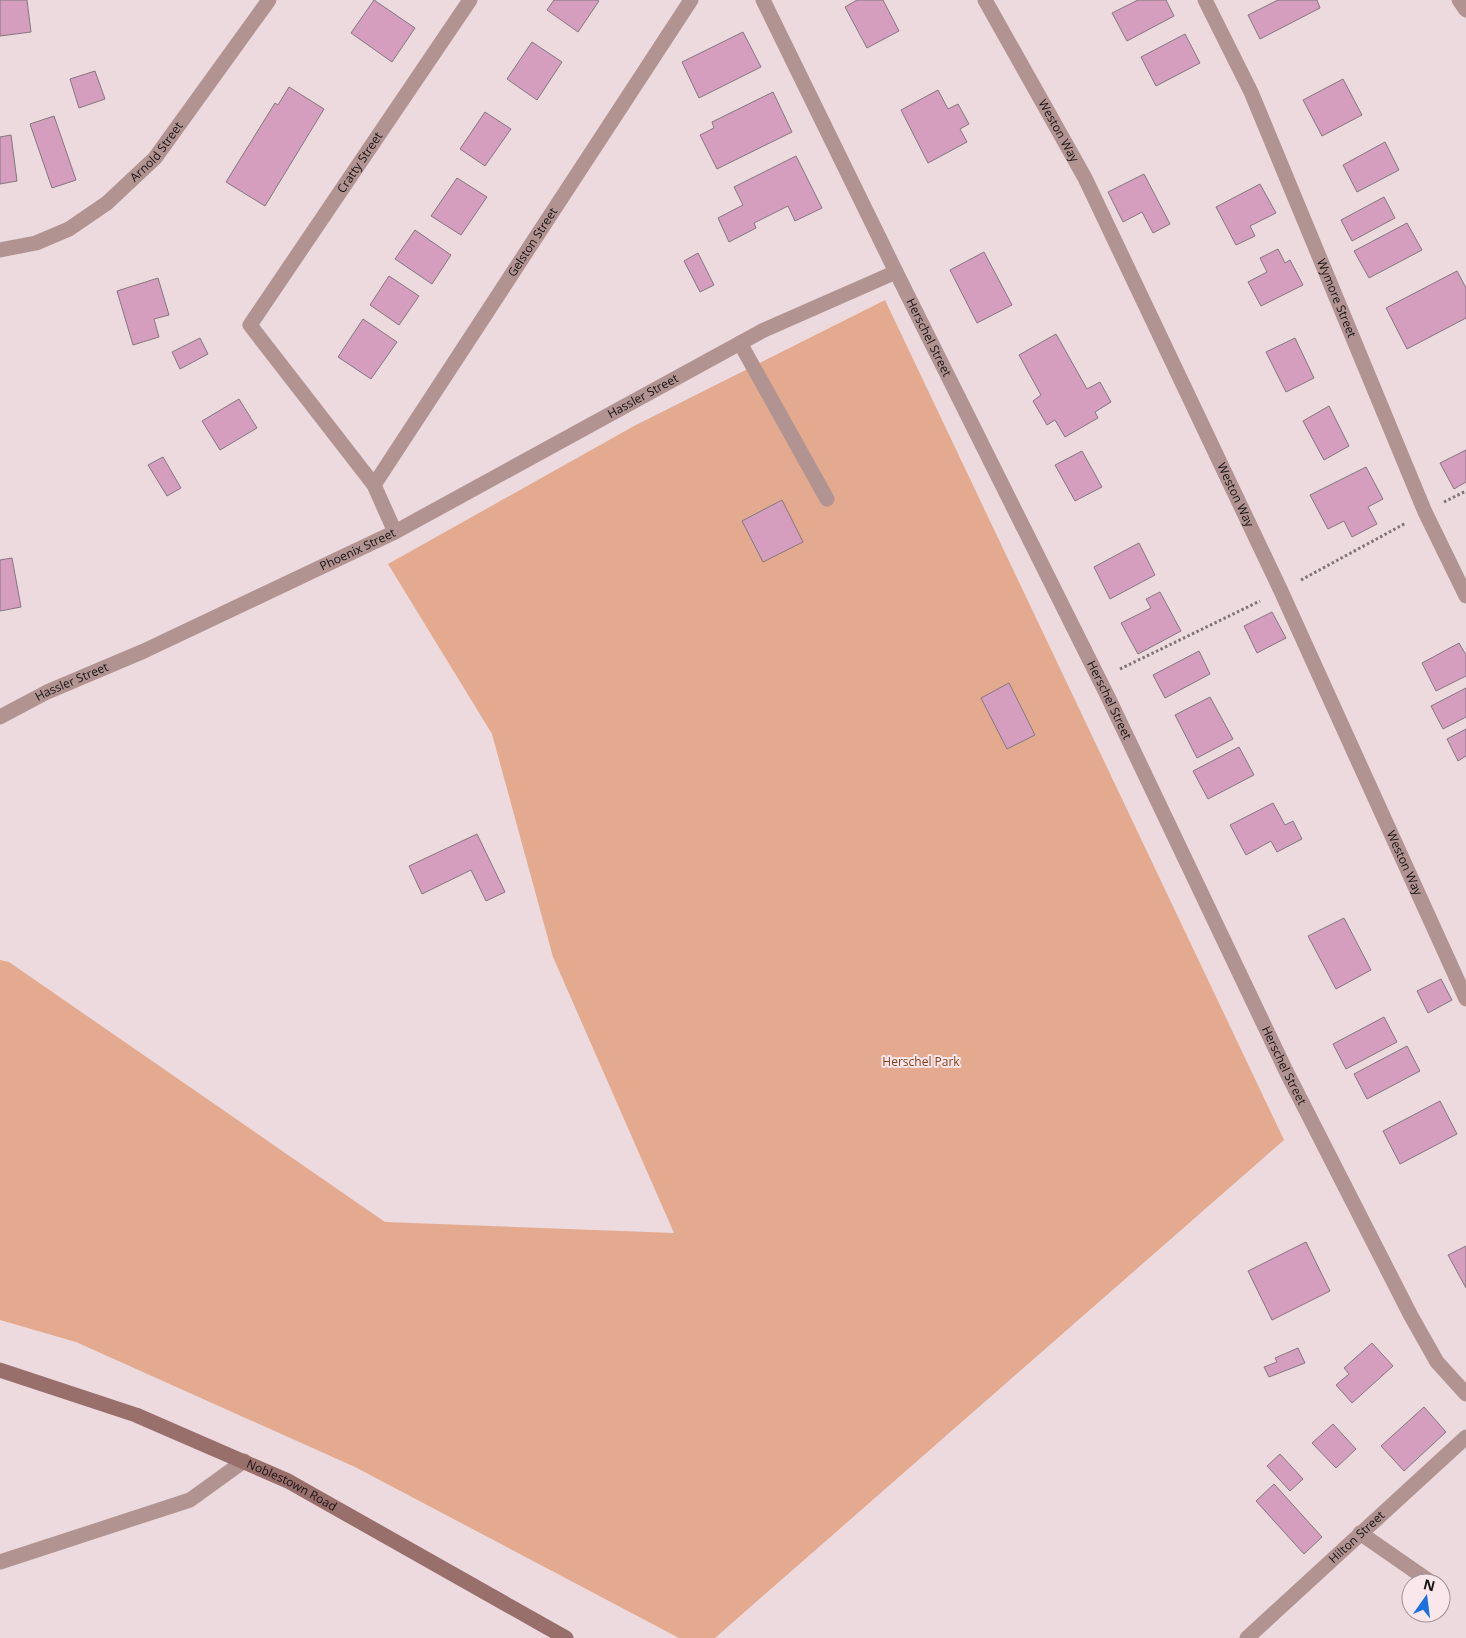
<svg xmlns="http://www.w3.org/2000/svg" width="1466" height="1638" font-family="'Open Sans',sans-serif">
	<rect width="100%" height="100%" fill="#ecdade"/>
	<path fill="#e3aa8f" d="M885 300 1284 1140 715 1638H679L355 1467 76 1342 0 1320V960L9 962 385 1222 674 1233 553 957 492 734 388 564 634 426Z"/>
	<path fill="#d59ebf" stroke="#84777e" d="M0 0H27L31 32 0 36Z
		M374 0 415 28 392 62 351 33Z
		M554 0H597L599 1 578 32 547 10Z
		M857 0H883L899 31 867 48 845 7Z
		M1138 0H1166L1174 16 1127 41 1112 13Z
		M1278 0H1317L1320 8 1260 39 1248 15Z
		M743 32 761 67 699 98 682 62Z
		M1185 34 1200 63 1156 86 1141 57Z
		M532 42 562 62 537 100 507 79Z
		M95 71 105 99 79 108 70 79Z
		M1343 79 1362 115 1322 136 1303 100Z
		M289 87 324 109 265 206 226 182 275 103 278 105Z
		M938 90 948 109 958 104 969 124 960 129 967 142 928 163 901 110Z
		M773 92 792 132 717 169 700 135 714 128 712 122Z
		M485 112 511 129 485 166 460 149Z
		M54 116 76 180 52 188 30 124Z
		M11 135 17 181 0 184V137Z
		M1385 142 1399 170 1357 192 1343 165Z
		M796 156 822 208 795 221 788 206 754 223 756 228 729 242 718 218 743 205 734 187Z
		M1144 174 1170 224 1153 233 1142 212 1123 222 1108 192Z
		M457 178 487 197 461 235 431 216Z
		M1260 184 1276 213 1250 226 1255 236 1236 245 1216 207Z
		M1384 197 1395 218 1352 241 1341 220Z
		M1407 223 1422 250 1369 278 1354 251Z
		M415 230 451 255 432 284 395 259Z
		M1278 249 1285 263 1290 260 1303 285 1261 306 1248 282 1267 272 1260 258Z
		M984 252 1012 305 977 323 950 270Z
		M698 253 714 285 700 292 684 261Z
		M1457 271 1466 288V318L1407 349 1386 308Z
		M389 276 419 296 399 325 370 305Z
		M158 278 169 315 154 319 159 337 133 345 117 291Z
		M363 319 397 342 371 379 338 357Z
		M1056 334 1087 389 1100 382 1111 402 1095 412 1098 418 1065 437 1055 420 1047 425 1033 401 1041 395 1019 355Z
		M200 338 208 354 180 369 172 352Z
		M1295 338 1314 378 1286 392 1266 352Z
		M239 399 257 428 220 450 202 421Z
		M1329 406 1349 446 1324 460 1303 421Z
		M1466 450V482L1454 489 1440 463Z
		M1082 451 1102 487 1075 501 1055 465Z
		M163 457 181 488 167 496 148 465Z
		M1366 467 1383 499 1368 507 1377 524 1352 537 1344 521 1328 529 1310 495Z
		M782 500 803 542 763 562 742 521Z
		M1139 543 1155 575 1110 599 1094 567Z
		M12 558 21 607 0 611V560Z
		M1160 592 1181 631 1138 654 1121 623 1151 608 1146 599Z
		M1272 612 1286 638 1257 653 1244 626Z
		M1459 643 1466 655V676L1436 691 1422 663Z
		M1199 651 1210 674 1165 698 1153 675Z
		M1009 683 1035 735 1007 749 981 698Z
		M1466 688V717L1443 729 1431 706Z
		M1210 697 1233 739 1197 758 1175 715Z
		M1466 729V756L1458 761 1447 739Z
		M1239 747 1254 775 1208 799 1193 771Z
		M1273 803 1285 825 1293 821 1302 839 1277 852 1271 841 1246 855 1230 825Z
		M477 834 505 892 486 901 471 870 422 894 409 866Z
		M1344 918 1371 970 1336 989 1308 936Z
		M1441 979 1452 1000 1428 1013 1417 991Z
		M1384 1017 1397 1042 1346 1069 1333 1044Z
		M1407 1046 1420 1071 1367 1099 1354 1074Z
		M1440 1101 1457 1134 1400 1164 1383 1131Z
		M1306 1242 1330 1291 1272 1320 1248 1271Z
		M1466 1246V1288L1448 1255Z
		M1372 1343 1393 1366 1352 1403 1336 1385 1349 1374 1344 1368Z
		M1298 1348 1305 1363 1269 1377 1264 1367 1277 1362 1275 1358Z
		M1424 1407 1446 1432 1404 1471 1381 1446Z
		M1333 1424 1356 1449 1336 1468 1312 1443Z
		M1280 1454 1303 1479 1290 1491 1267 1466Z
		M1274 1484 1322 1537 1304 1554 1256 1501Z"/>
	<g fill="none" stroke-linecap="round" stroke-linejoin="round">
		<path stroke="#7f7476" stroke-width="3" stroke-dasharray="2.5 2.5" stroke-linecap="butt" d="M1444 502 1466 491
			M1301 580 1406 523
			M1120 669 1260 601"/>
		<g stroke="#b19491" stroke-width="15">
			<path id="s1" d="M985 0 1085 178 1281 591 1466 999"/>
			<path d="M762 331 896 272"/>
			<path d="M740 343 827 499"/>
			<path d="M0 1562 190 1500 244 1461"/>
		</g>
		<g stroke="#b19491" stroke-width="15">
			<path id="s2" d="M763 0 896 272 1108 697 1286 1071 1411 1316 1437 1362 1466 1394"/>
			<path id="s3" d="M1205 0 1251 92 1425 512 1466 596"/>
			<path d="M1459 0 1466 10"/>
			<path id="s4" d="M0 250 36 243 69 229 107 203 155 158 269 0"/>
			<path id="s5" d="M374 485 691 0"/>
			<path id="s6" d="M395 532 374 485 250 325 470 0"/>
			<path id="s7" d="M0 717 47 692 144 651 395 532 762 331"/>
			<path d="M1360 1533 1432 1583"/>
			<path id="s8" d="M1247 1638 1466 1437"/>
		</g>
		<path stroke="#996f6c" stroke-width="15" id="s9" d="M0 1370 136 1415 288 1481 566 1638"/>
	</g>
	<g text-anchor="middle" stroke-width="4" stroke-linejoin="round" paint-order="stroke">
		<g font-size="12" fill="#171112" stroke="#f9e7eb">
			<text dy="4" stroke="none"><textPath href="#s1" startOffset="150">Weston Way</textPath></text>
			<text dy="4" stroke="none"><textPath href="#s4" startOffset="190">Arnold Street</textPath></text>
			<text dy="4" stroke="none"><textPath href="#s6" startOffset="450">Cratty Street</textPath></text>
			<text dy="4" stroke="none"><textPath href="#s5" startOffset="290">Gelston Street</textPath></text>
			<text dy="4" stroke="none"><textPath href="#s3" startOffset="326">Wymore Street</textPath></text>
			<text dy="4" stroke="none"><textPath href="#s2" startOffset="376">Herschel Street</textPath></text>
			<text dy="4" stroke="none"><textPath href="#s7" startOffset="719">Hassler Street</textPath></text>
			<text dy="4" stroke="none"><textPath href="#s1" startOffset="555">Weston Way</textPath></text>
			<text dy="4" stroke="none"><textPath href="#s7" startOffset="395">Phoenix Street</textPath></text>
			<text dy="4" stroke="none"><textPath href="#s7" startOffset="80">Hassler Street</textPath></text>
			<text dy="4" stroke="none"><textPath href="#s2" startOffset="781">Herschel Street</textPath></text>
			<text dy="4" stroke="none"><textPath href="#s1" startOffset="960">Weston Way</textPath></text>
			<text dy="4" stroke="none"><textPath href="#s2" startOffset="1186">Herschel Street</textPath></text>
			<text dy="4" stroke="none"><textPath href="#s9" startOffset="314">Noblestown Road</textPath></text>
			<text dy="4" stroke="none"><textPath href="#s8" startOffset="149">Hilton Street</textPath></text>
		</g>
		<g font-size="12" fill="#823d16" stroke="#f9e7eb">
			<text x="921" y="1066">Herschel Park</text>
		</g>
	</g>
	<g transform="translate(1426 1598) rotate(14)"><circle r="24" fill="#f9e7eb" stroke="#9f9194"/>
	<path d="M0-4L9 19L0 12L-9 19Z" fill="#1b72dc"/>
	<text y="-8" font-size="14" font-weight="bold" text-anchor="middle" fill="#171112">N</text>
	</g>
</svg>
